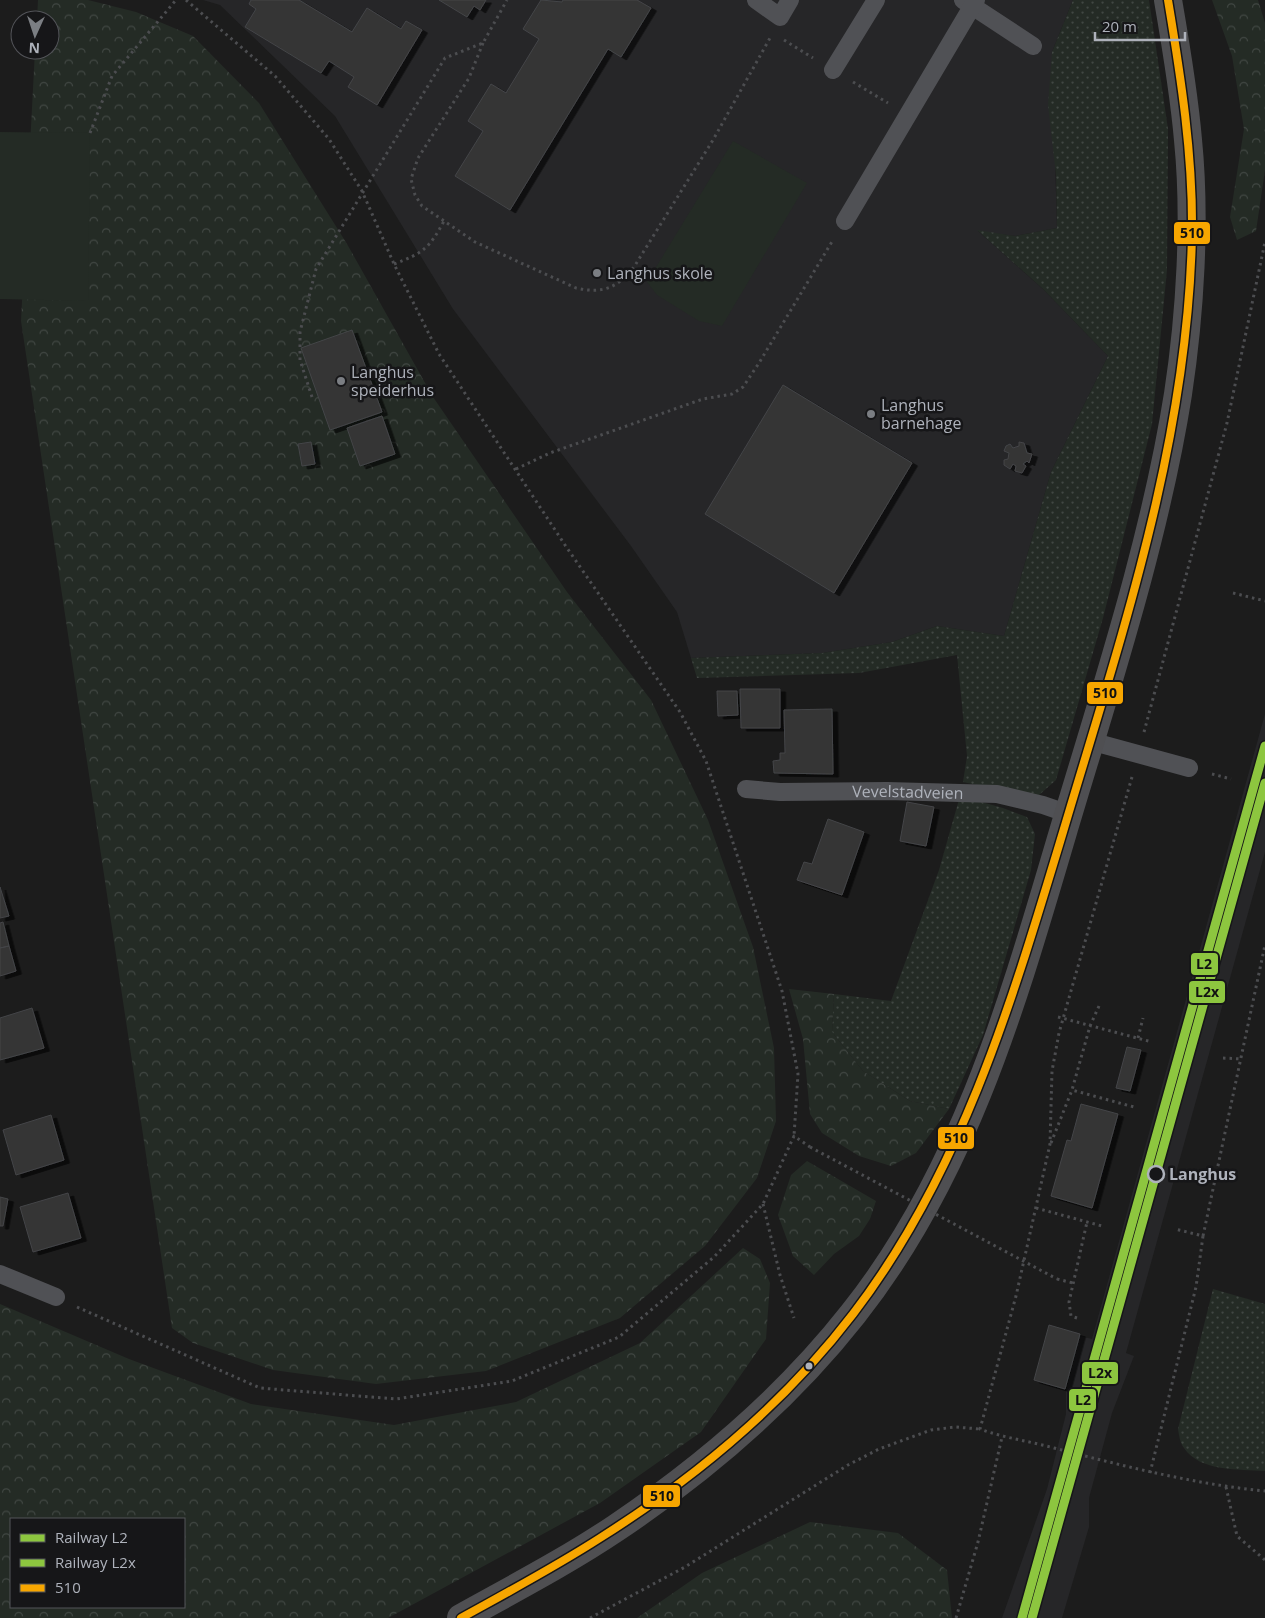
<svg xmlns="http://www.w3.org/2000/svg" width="1265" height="1618" font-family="'Open Sans',sans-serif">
	<defs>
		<pattern id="grass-dots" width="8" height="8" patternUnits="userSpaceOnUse" patternTransform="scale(1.25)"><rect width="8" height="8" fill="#242b25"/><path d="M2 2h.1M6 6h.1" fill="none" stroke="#414743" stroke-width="1.8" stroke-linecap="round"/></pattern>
		<pattern id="forest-crowns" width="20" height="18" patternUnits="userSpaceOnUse" patternTransform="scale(1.25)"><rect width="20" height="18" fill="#242b25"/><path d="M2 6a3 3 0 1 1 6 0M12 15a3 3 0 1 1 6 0" fill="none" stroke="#414743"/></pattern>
		<filter id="shadow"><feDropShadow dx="5.5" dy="3" stdDeviation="0" flood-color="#0009"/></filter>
	</defs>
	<rect width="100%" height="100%" fill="#1c1c1c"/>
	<path fill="#262628" d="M203 0H1073L1052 52 1057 228 1015 236 978 231 1043 289 1108 356 1051 472 1004 636 937 626 892 642 822 653 691 658 677 612 631 546 453 309 335 116 220 5Z
		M1265 714V852L1126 1353 1134 1356 1112 1413 1089 1498V1527L1062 1618H1002L1047 1489 1066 1414V1391L1080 1336 1092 1339Z"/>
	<path fill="url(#grass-dots)" d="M1073 0H1149L1168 129 1167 270 1152 424 1103 618 1056 780 1038 796 1013 793 963 782 967 756 957 655 859 673 697 678 691 658 822 653 892 642 937 626 1004 636 1051 472 1108 356 1043 289 977 230 1015 236 1057 228 1056 175 1048 105 1052 52Z
		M960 796 1003 808 1027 817 1035 834 1031 870 983 1035 949 1109 910 1101 863 1071 832 1032 834 994 891 1001 939 870Z
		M1213 1289 1265 1304V1471C1239 1469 1200 1472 1184 1448 1180 1443 1179 1435 1178 1429Z"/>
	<path fill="url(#forest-crowns)" fill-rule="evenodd" d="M38 0H88L136 12 193 36 259 103 347 244 433 397 567 592 651 700 708 820 753 947 774 1048 776 1121 757 1178 705 1246 620 1318 486 1371 376 1384 273 1370 193 1343 172 1328 21 321 35 50H50V20H37Z
		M1212 0H1258L1265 23V170L1256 231 1237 240 1230 217 1244 129 1232 56Z
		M789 989 834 994 832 1032 863 1071 910 1101 949 1109 916 1153 891 1166 859 1156 822 1133 810 1114 803 1039Z
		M807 1161 876 1201 870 1219 859 1236 834 1254 814 1275 793 1256 778 1215 791 1175Z
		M743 1248 760 1259 770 1283 766 1339 701 1432 600 1503 388 1618H0V1304L129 1359 251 1404 394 1425 516 1402 640 1343ZM11 1519H184V1607H11Z
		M810 1522 898 1533 947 1570 952 1618H637L702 1573Z"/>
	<path fill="#242b25" d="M0 132 90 133 88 301 0 299Z
		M733 141 807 183 722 326 699 321 657 295 647 282Z"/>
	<path fill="#343434" stroke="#444548" filter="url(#shadow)" d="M251 0H299L352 32 367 8 401 29 406 21 422 30 377 105 348 87 354 77 329 61 321 73 245 27 256 9 249 4Z
		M439 0H486L480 10 474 6 467 17Z
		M541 0 562 2 563 0H637L651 8 621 57 608 49 510 210 455 176 483 131 468 121 491 84 506 93 539 39 523 29Z
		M352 330 382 412 330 430 301 348Z
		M783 385 912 463 834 593 705 514Z
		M382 416 395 454 360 466 347 428Z
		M311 442 315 464 302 466 298 444Z
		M1019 442 1024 443 1027 453 1032 454 1029 463 1027 461 1023 464 1026 466 1022 473 1015 471 1016 466 1013 464 1010 469 1004 465V460L1008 459 1009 453 1004 451 1006 446 1010 444 1013 448 1019 446Z
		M740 689H780V728H741Z
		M717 691H737L738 715 718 716Z
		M832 709 833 774 774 773 773 761 780 760V753H785L784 710Z
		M907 802 934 807 926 846 900 841Z
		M828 819 864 832 842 895 797 880 804 862 812 864Z
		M0 887 9 916 0 918Z
		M3 922 9 946 0 948V923Z
		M9 946 16 971 0 976V948Z
		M32 1008 44 1048 0 1060V1018Z
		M1127 1047 1141 1050 1130 1091 1116 1088Z
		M1081 1104 1118 1114 1092 1208 1051 1196 1067 1140 1071 1141Z
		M51 1115 64 1160 16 1175 3 1130Z
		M68 1193 81 1238 33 1252 20 1207Z
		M0 1197 8 1199 3 1226H0Z
		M1049 1325 1080 1334 1065 1389 1034 1380Z"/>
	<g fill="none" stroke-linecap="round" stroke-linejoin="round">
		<path stroke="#4c4d50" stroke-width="3" stroke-dasharray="2.5 4" stroke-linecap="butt" d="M186 0 275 76 329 139 362 191 394 264 439 354 565 545 680 712 706 761 782 991 798 1074 794 1136
			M784 40 813 58
			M483 43 469 78 418 158 411 179 415 195 422 206 475 242 576 288C602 294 618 288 634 267L713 140 770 38
			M853 82 888 103
			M90 133 112 76 176 0
			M394 264C423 253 429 249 444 221
			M312 397 300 360V332L316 269 445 58 483 43 507 0
			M516 469 550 453 703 399 732 394 743 387 759 363 833 240
			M1233 593 1265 601
			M1144 732 1227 423 1265 242
			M1212 774 1231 779
			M1132 777 1059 1033 1052 1071 1050 1144 1016 1296 980 1429C1004 1438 1029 1441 1054 1448 1124 1466 1193 1484 1265 1491
			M1099 1006 1090 1026 1072 1090 1134 1107
			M1058 1017 1152 1042
			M1138 1038 1143 1018
			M1223 1058 1242 1059
			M1051 1143 1072 1090
			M763 1204 780 1275 794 1318
			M1036 1208 1102 1226
			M1203 1236 1265 945
			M1057 1279 1073 1283
			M77 1307 260 1388 396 1399 512 1381 619 1337 714 1257 763 1204 794 1136 810 1147
			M1077 1318 1071 1316 1069 1302 1087 1222
			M1150 1473 1196 1287 1203 1236 1175 1229
			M1226 1487 1237 1536 1265 1560
			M590 1618 685 1567 848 1465 879 1449 931 1430 955 1427 980 1429
			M956 1618 978 1542 1002 1437"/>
		<g stroke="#505155" stroke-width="18">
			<path d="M756 0 780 17 790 0"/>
			<path d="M963 0 1033 46"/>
			<path d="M833 70 876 0"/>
			<path d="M845 221 976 0"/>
			<path d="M1090 741 1189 768"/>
			<path id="s1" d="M746 789 780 792 887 791 997 794 1043 805 1069 814"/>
			<path d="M0 1274 56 1297"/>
		</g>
		<path stroke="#4f4f52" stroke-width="28" d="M461 1618C513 1589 567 1561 616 1528 705 1468 787 1398 853 1314 965 1173 1013 1001 1063 832 1105 691 1155 540 1178 394 1190 315 1196 220 1188 140 1184 93 1176 46 1168 0"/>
		<path stroke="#4c4d50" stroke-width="3" stroke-dasharray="2.5 4" stroke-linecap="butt" d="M810 1147 1057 1279"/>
		<defs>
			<path id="bus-1" d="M461 1618C508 1592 555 1567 600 1538 695 1478 785 1403 853 1314 962 1172 1012 1001 1063 832 1121 637 1188 441 1192 234 1193 155 1181 78 1168 0"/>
		</defs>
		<use href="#bus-1" stroke="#161618" stroke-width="11"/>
		<use href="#bus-1" stroke="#f7a600" stroke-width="8"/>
		<defs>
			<path id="rail-1" d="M1022 1618 1265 746"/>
			<path id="rail-2" d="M1032 1618 1265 783"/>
		</defs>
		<use href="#rail-1" stroke="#161618" stroke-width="12"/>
		<use href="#rail-2" stroke="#161618" stroke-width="12"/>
		<use href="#rail-1" stroke="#8dc63f" stroke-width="9"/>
		<use href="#rail-2" stroke="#8dc63f" stroke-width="9"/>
	</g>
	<g fill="#7b7e83" stroke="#161618" stroke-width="2">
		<circle cx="597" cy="273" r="5"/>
		<circle cx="341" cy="381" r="5"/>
		<circle cx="871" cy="414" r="5"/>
	</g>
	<circle fill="#161618" stroke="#aeb2bb" stroke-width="2.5" cx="1156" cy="1174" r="8"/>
	<circle fill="#aeb2bb" stroke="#161618" stroke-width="2" cx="809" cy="1366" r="4.5"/>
	<g text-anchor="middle" stroke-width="5" stroke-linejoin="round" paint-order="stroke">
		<g font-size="16" fill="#aeb2bb" stroke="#161618" text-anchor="start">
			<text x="607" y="279">Langhus skole</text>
			<text x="351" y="378">Langhus<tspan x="351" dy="18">speiderhus</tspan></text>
			<text x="881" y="411">Langhus<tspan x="881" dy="18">barnehage</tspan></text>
		</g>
		<g font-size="16" fill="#aeb2bb" stroke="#161618">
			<text dy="6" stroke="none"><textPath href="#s1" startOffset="162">Vevelstadveien</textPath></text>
		</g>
		<g font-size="16" font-weight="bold" fill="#aeb2bb" stroke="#161618" text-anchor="start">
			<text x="1169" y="1180">Langhus</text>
		</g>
	</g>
	<g stroke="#161618" stroke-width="2">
		<rect x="1173" y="221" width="38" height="24" rx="5" fill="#f7a600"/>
		<rect x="1086" y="681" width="38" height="24" rx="5" fill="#f7a600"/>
		<rect x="1190" y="952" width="29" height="24" rx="5" fill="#8dc63f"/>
		<rect x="1188" y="980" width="38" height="24" rx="5" fill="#8dc63f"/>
		<rect x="937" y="1126" width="38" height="24" rx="5" fill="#f7a600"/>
		<rect x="1081" y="1361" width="38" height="24" rx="5" fill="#8dc63f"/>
		<rect x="1068" y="1388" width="29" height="24" rx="5" fill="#8dc63f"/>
		<rect x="642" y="1484" width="39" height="24" rx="5" fill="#f7a600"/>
	</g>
	<g font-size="14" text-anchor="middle" font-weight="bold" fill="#111">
		<text x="1192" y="238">510</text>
		<text x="1105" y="698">510</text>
		<text x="1204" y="969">L2</text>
		<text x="1207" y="997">L2x</text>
		<text x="956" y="1143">510</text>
		<text x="1100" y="1378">L2x</text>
		<text x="1083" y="1405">L2</text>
		<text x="662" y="1501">510</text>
	</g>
	<rect x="10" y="1518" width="175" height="90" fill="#161618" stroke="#535459"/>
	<rect x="20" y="1534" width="25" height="8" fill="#8dc63f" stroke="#535459"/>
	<text x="55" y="1543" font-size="15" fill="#aeb2bb">Railway L2</text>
	<rect x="20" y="1559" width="25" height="8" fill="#8dc63f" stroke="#535459"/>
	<text x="55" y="1568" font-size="15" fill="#aeb2bb">Railway L2x</text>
	<rect x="20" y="1584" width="25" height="8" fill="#f7a600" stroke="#535459"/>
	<text x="55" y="1593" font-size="15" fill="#aeb2bb">510</text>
	<g transform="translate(35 35) rotate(183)"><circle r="24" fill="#161618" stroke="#535459"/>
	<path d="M0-4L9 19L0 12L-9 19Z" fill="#7b7e83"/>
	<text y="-8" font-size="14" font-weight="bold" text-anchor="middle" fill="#aeb2bb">N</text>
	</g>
	<path d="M1095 32v8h90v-8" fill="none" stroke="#aeb2bb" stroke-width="2.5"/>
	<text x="1102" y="32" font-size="15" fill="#aeb2bb" stroke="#161618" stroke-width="4" paint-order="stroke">20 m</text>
</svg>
